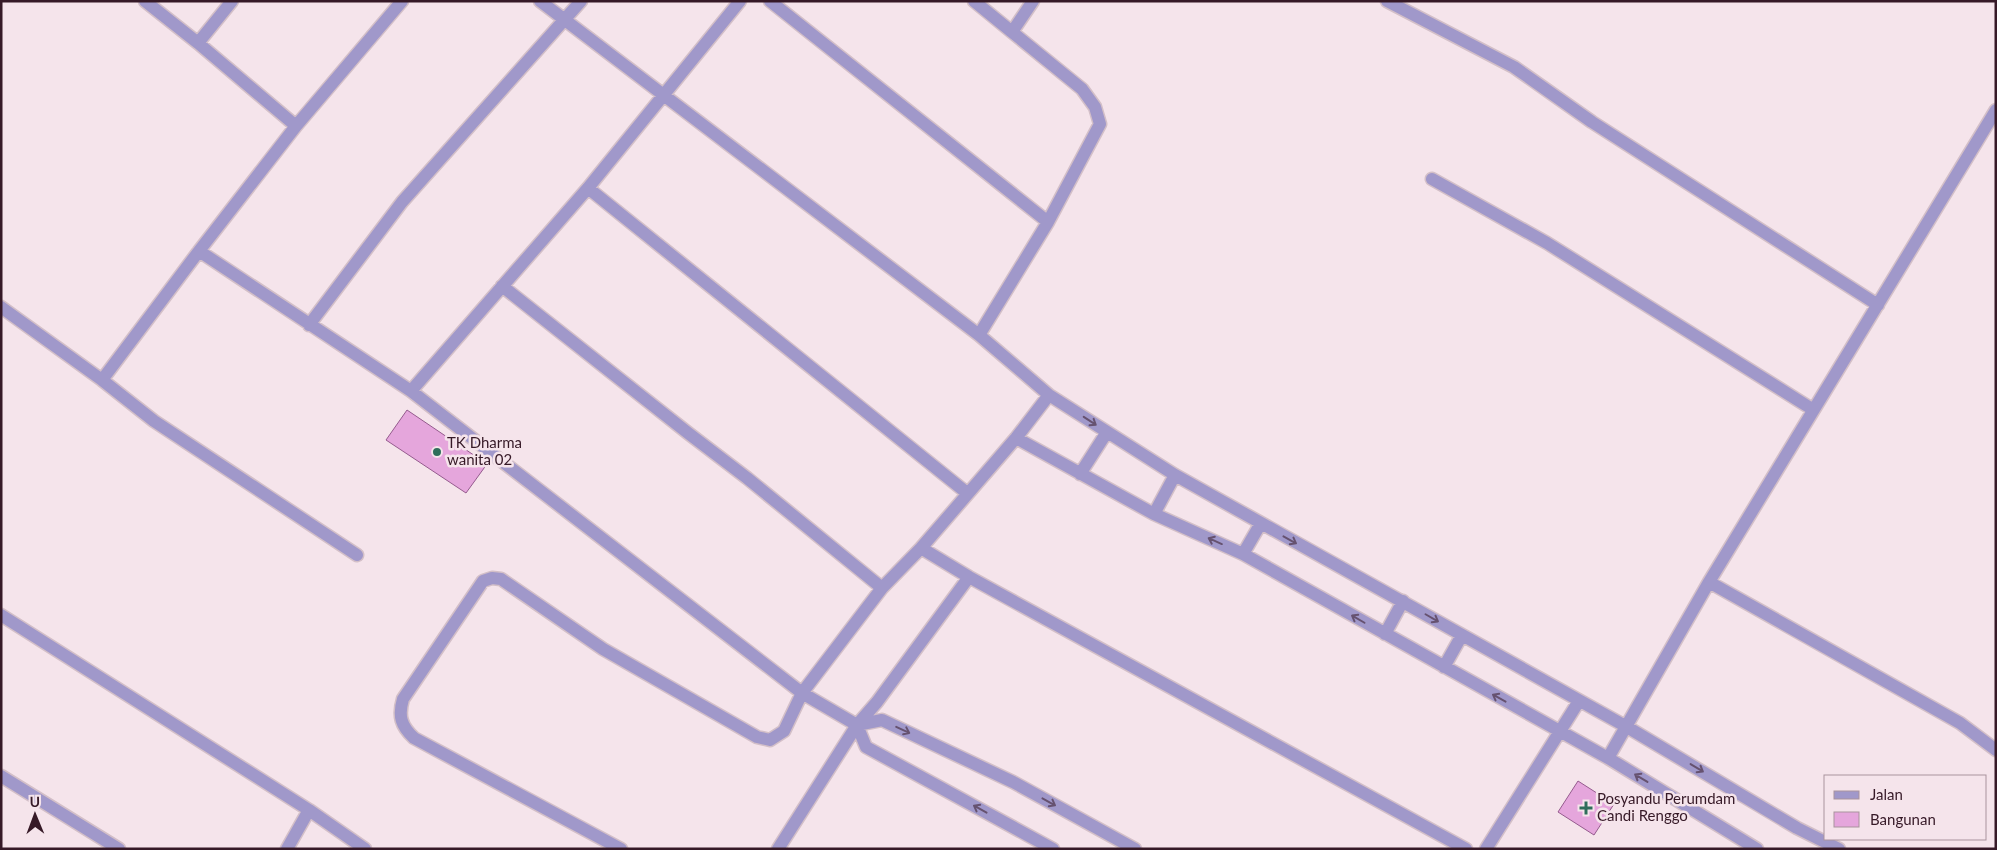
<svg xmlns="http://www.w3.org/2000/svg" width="1997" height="850" font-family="Lato,sans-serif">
	<rect width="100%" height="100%" fill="#f5e4eb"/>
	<path fill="#e5a6dc" stroke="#955b8e" d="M407 410 487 464 466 493 386 440Z
		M1578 781 1614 804 1594 835 1558 812Z"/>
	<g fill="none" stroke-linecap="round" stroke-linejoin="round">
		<defs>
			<path id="minor" d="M145 1 198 43 296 126
				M540 1 979 335 1049 395 1175 475 1627 727 1797 828 1839 849
				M770 1 1048 222
				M974 1 1012 32 1033 1
				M1387 1 1514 67 1592 122 1878 305
				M198 43 232 1
				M1432 179 1547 243 1812 409
				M588 188 967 493
				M199 251 411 391 802 693 882 588 921 548 1016 438 1049 395
				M502 286 688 433 747 478 882 588
				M1 307 102 380 154 421 357 555
				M309 325 402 202 581 1
				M979 335 1048 222 1100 124 1095 107 1082 89 1012 32
				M102 380 199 251 296 126 402 1
				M411 391 588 188 740 1
				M1016 438 1154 514 1243 554 1608 758 1757 849
				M1080 474 1107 432
				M1154 514 1175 475
				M921 548 969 577 1466 849
				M1243 554 1261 523
				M1709 582 1960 723 1996 750
				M1 615 309 810 365 849
				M1385 634 1403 601
				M1444 667 1462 635
				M857 725 882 720 1013 782 1135 849
				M1608 758 1709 582 1996 110
				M1 776 119 849
				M287 849 309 810
				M621 849 414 738C401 726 398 716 403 699L483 581 492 578 501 579 603 649 757 737 770 740 784 731 802 693 857 725 866 747 1053 849
				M778 849 857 725 877 702 969 577
				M1486 849 1579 701"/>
		</defs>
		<use href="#minor" stroke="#d3bfc8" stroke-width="15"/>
		<use href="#minor" stroke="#a098ca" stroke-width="12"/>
	</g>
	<defs><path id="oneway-shaft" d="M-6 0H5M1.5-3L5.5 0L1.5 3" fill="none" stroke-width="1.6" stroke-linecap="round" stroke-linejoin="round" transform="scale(1.25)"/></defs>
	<g stroke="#665270">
		<use href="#oneway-shaft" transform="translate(1090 421) rotate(33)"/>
		<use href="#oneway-shaft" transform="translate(1290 540) rotate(29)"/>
		<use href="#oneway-shaft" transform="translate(1215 541) rotate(-156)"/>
		<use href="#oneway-shaft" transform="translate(1432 618) rotate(30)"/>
		<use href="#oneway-shaft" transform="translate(1358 619) rotate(-150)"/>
		<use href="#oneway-shaft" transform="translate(1499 698) rotate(-151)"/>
		<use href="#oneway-shaft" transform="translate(903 730) rotate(25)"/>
		<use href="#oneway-shaft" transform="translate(1697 768) rotate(31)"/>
		<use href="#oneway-shaft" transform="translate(1641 778) rotate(-149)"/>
		<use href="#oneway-shaft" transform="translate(1049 802) rotate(29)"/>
		<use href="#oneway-shaft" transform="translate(980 809) rotate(-151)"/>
	</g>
	<g fill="#2f6e5b" stroke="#f5e4eb" stroke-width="2">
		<circle cx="437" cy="452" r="5"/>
		<path d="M1583.5 800.5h5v5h5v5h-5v5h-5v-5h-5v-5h5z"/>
	</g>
	<g text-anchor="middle" stroke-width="5" stroke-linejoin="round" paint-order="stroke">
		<g font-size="15" fill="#361927" stroke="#f5e4eb" text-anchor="start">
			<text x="447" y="448">TK Dharma<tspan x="447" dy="17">wanita 02</tspan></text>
			<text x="1597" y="804">Posyandu Perumdam<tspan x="1597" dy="17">Candi Renggo</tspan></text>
		</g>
	</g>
	<rect width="1997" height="850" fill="none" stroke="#361927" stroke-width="5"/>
	<rect x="1824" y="775" width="162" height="65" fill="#f5e4eb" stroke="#a9939d"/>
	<rect x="1834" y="791" width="25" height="8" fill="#a098ca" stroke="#a9939d"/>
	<text x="1870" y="800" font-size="15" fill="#361927">Jalan</text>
	<rect x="1834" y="812" width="25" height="15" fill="#e5a6dc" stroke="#a9939d"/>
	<text x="1870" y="825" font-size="15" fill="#361927">Bangunan</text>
	<g transform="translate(35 815) rotate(359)" stroke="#f5e4eb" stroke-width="4" paint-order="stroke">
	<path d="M0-4L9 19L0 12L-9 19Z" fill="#361927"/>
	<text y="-8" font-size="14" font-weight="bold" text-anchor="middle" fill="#361927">U</text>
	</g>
</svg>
